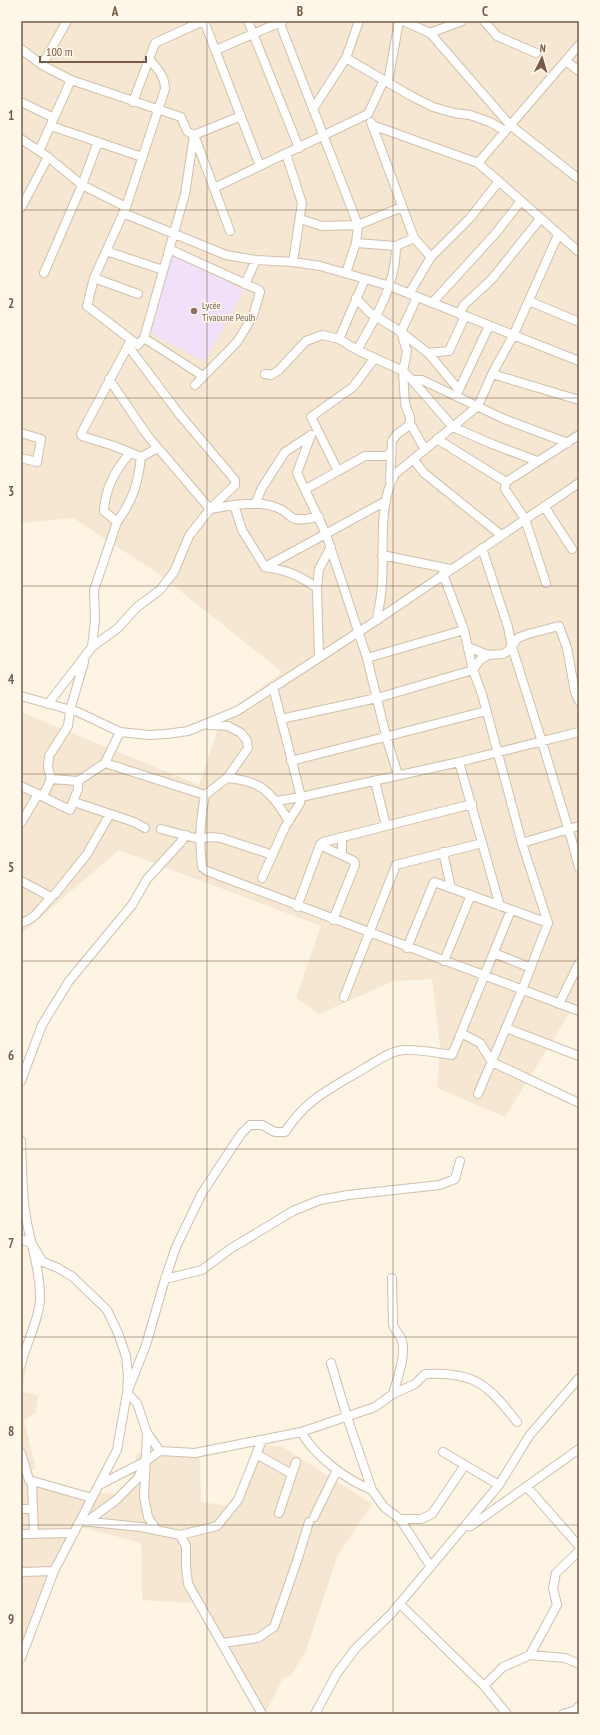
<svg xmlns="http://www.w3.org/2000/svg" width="600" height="1735" font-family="'PT Sans Narrow',sans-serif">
	<rect width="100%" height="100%" fill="#fdf4e3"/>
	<path fill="#f5e7d1" d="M21 21H579V998L505 1117 437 1088 440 1045 432 979 394 981 319 1014 296 998 321 926 119 850 21 934V712L199 785 222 717 282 672 159 574 73 518 21 523Z
		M21 1347H29L22 1392 38 1395 36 1413 24 1420 36 1468 31 1470 34 1478 42 1481 90 1492 129 1495 137 1453 200 1457 201 1502 237 1507 261 1444 283 1447 372 1504 337 1557 305 1653 291 1675 283 1678 267 1710 254 1708 193 1603 142 1600 141 1543 81 1527 52 1582 21 1666Z"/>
	<path fill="#f1e0f9" d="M173 253 244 290 205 362 149 332Z"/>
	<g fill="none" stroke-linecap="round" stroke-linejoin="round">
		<defs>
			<path id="minor" d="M204 21 260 166
				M248 21 299 148
				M279 21 358 225 356 243 346 273
				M403 21 430 33 510 125 579 179
				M484 21 497 36 536 53
				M430 33 462 21
				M21 49 42 65 71 80 181 117 187 131 194 135 230 231
				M216 50 283 21
				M346 58 411 96 433 107 454 113 470 115 490 122 505 131
				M149 59C157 68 165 76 165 89L126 207 94 278 87 306 138 345 144 338 185 194 194 135
				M566 61 579 71
				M42 65 67 21
				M388 82 399 21
				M21 102 54 118
				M133 102 155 43 203 21
				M313 109 346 58 359 21
				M371 122 414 238 431 257
				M372 125 478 163 579 252
				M51 126 142 157
				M194 135 241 116
				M21 139 48 157 82 185 126 207
				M39 151 71 80
				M286 154 302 203 293 262
				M478 163 579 45
				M214 188 368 114 384 80
				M21 208 48 157
				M123 213 226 255 256 260 293 262 320 266 390 286 579 361
				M300 219 322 226 358 225 402 207
				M356 243 396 246 414 238
				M169 249 259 290 260 292 253 316 237 342 195 385
				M106 251 163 270
				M44 273 82 185 98 142
				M94 278 138 294
				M245 284 256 260
				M409 294 431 257 470 218 499 181
				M417 297 401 332 428 353 449 351 465 316
				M356 298 369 312 401 332 407 351 403 371 405 404 410 417V423L407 427 397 434 392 441 390 480
				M529 301 579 322
				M432 303 495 234 521 201
				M459 314 464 305 492 279 540 219
				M144 338 203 376
				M339 339 365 279
				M130 342 81 434 82 436 114 446 141 457
				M357 350C376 317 396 285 396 246
				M428 353 459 390
				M265 374 271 375 278 371 306 341 322 335 339 339 357 350 403 371 412 380H422L504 419 568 443
				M492 374 579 400
				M109 379 147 435 210 509 234 505
				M412 380 453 427 492 444 537 461
				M456 396 489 326
				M410 423 425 450
				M21 433 41 439 37 462 21 458
				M311 435 297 473 326 534 367 658 464 630
				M437 439 506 482
				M141 457 158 448
				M414 460 424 473 501 535
				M338 471 311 417 353 387 375 358
				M306 489 365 456H387L391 451
				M255 504 262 488 285 452 311 435
				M544 506 572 549
				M117 522C133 500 138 484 141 457
				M482 548 508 627 512 647 542 742 572 841 579 868
				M382 555 450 569
				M265 567 242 530 234 505C248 504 262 502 275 507 282 509 286 512 291 517 298 522 310 518 319 517
				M265 567 386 501
				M265 567C286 570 299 575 317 588
				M443 574 464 630 473 670 482 694 522 843 548 923
				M546 583 525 519 505 489 506 482 579 435
				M377 620C378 612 380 603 381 595 386 558 376 508 395 474L478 406 492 374 513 336 558 235
				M92 647 95 620 94 590 117 522 104 511C105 488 115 470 130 453
				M468 647 488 655 503 654 508 651 518 638 528 634 559 626 567 648 575 692 579 701
				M319 657 317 588 319 569 331 547
				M367 658 386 736 398 775
				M21 696 78 712 120 732 149 735 166 734 188 731 237 711 377 620 579 483
				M48 704 92 647 118 628 137 607 160 590 174 572 189 536 210 509 235 485V480L180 415 128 346
				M281 719 377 698 473 670 480 660 488 655
				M209 725 228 726 241 733 247 741 248 748 227 778 205 795C200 823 199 839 202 867L207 871 579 1011
				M291 761 486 711
				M459 762 500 906
				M105 763 205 795
				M227 778C263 781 270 792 289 821
				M51 779 78 781
				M375 781 386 826
				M21 786 70 810 78 789V781L105 763 120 732
				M43 796 51 779 48 767 49 756 68 726 70 710 84 662
				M276 801 301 797 459 762 579 732
				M74 802 134 822 145 828
				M21 823 38 794
				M161 829 199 839 211 837 221 838 273 855
				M522 843 579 826
				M320 845 354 861 355 865 333 920
				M443 852 451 888
				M342 855V837
				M262 878 285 827 300 803 301 797 273 687
				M21 881 51 897 55 894 87 854 110 814
				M297 907 320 845 323 842 472 804
				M511 910 461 1033 480 1043 492 1062 579 1103
				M21 923C34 920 42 907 51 897
				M407 948 434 882 548 923 522 990 478 1094
				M494 953 531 968
				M444 961 471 895
				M344 997 396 865 482 843
				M559 1004 579 963
				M506 1028 579 1056
				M21 1081 42 1025 69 981 132 905 147 879 180 843 186 835
				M21 1141C22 1164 22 1188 25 1211 29 1241 41 1270 40 1301 38 1323 26 1343 21 1365
				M21 1239 32 1244 43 1262 58 1268 73 1277 107 1310 118 1333 126 1356 128 1375 127 1393 137 1403 147 1433 160 1451 195 1453 301 1432 375 1407 393 1394 415 1384 425 1374C475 1371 488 1385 517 1422
				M392 1278 393 1325C395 1331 401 1336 402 1341 406 1357 397 1379 393 1394
				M165 1279 202 1270 230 1249 293 1211 320 1200 348 1195 440 1185 455 1179 460 1161
				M331 1363 347 1417 372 1490 384 1507 400 1519 431 1567
				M301 1432C315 1456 346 1480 372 1490
				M147 1433 144 1497 148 1517 156 1529
				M443 1452 499 1485
				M21 1453 29 1480 92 1498
				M256 1454 292 1474
				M32 1481 34 1534
				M99 1485 146 1461
				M527 1487 579 1546
				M21 1509H33
				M279 1513 296 1462
				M314 1517 337 1470
				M400 1519H421L432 1514 465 1465
				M81 1521 141 1527 180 1535 186 1546V1566L188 1584 262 1714
				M86 1522 115 1501 138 1478 146 1461 160 1451
				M464 1527 471 1526 579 1449
				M21 1534 74 1533
				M180 1535 217 1526 238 1500 262 1440
				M21 1572 54 1571
				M400 1604 484 1686 507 1714
				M223 1643 258 1638 274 1627 298 1558 309 1522
				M530 1655 557 1605 553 1588 556 1573 579 1551
				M21 1658 54 1571 117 1450 127 1393 146 1345 165 1279 176 1247 202 1193 241 1134 250 1125H262L275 1132H285C307 1098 332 1088 365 1068 377 1061 390 1051 404 1050 418 1049 438 1053 452 1055L461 1033
				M484 1686 503 1667 530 1655 565 1658 579 1664
				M315 1714 337 1673 356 1648 391 1614 499 1485 529 1436 579 1378
				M563 1714 576 1710 579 1706"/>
		</defs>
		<use href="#minor" stroke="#d0bfac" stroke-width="10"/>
		<use href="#minor" stroke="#fff" stroke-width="8"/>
	</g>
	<path fill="none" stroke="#765b48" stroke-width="1" stroke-opacity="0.55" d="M207 21V1714M393 21V1714M21 210H579M21 398H579M21 586H579M21 774H579M21 961H579M21 1149H579M21 1337H579M21 1525H579"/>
	<circle fill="#8d6e63" stroke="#fff8ea" stroke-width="1.5" cx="194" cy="311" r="4"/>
	<g text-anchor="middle" stroke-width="3" stroke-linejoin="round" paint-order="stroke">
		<g font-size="10" fill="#785e54" stroke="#fff8ea" text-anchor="start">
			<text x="202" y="309">Lycée<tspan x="202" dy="12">Tivaoune Peulh</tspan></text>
		</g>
	</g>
	<rect width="600" height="1735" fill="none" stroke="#fff8ea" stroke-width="44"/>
	<g transform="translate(542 58) rotate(5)" stroke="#fff8ea" stroke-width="3" paint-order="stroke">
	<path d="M0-3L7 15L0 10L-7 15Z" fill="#765b48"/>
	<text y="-6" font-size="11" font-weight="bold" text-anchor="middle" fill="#765b48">N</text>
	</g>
	<path d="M40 56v6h106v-6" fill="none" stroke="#765b48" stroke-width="2"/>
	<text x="46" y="56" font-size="12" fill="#765b48" stroke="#fff8ea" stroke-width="3" paint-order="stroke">100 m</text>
	<rect x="22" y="22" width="556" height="1691" fill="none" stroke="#765b48" stroke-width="1.5"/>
	<g font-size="13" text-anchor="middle" font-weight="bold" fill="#765b48">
		<text x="115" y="16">A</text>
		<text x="300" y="16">B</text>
		<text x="485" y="16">C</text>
		<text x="11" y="120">1</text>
		<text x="11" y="308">2</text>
		<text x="11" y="496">3</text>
		<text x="11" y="684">4</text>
		<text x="11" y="872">5</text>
		<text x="11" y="1060">6</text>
		<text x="11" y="1248">7</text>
		<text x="11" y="1436">8</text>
		<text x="11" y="1624">9</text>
	</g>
</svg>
